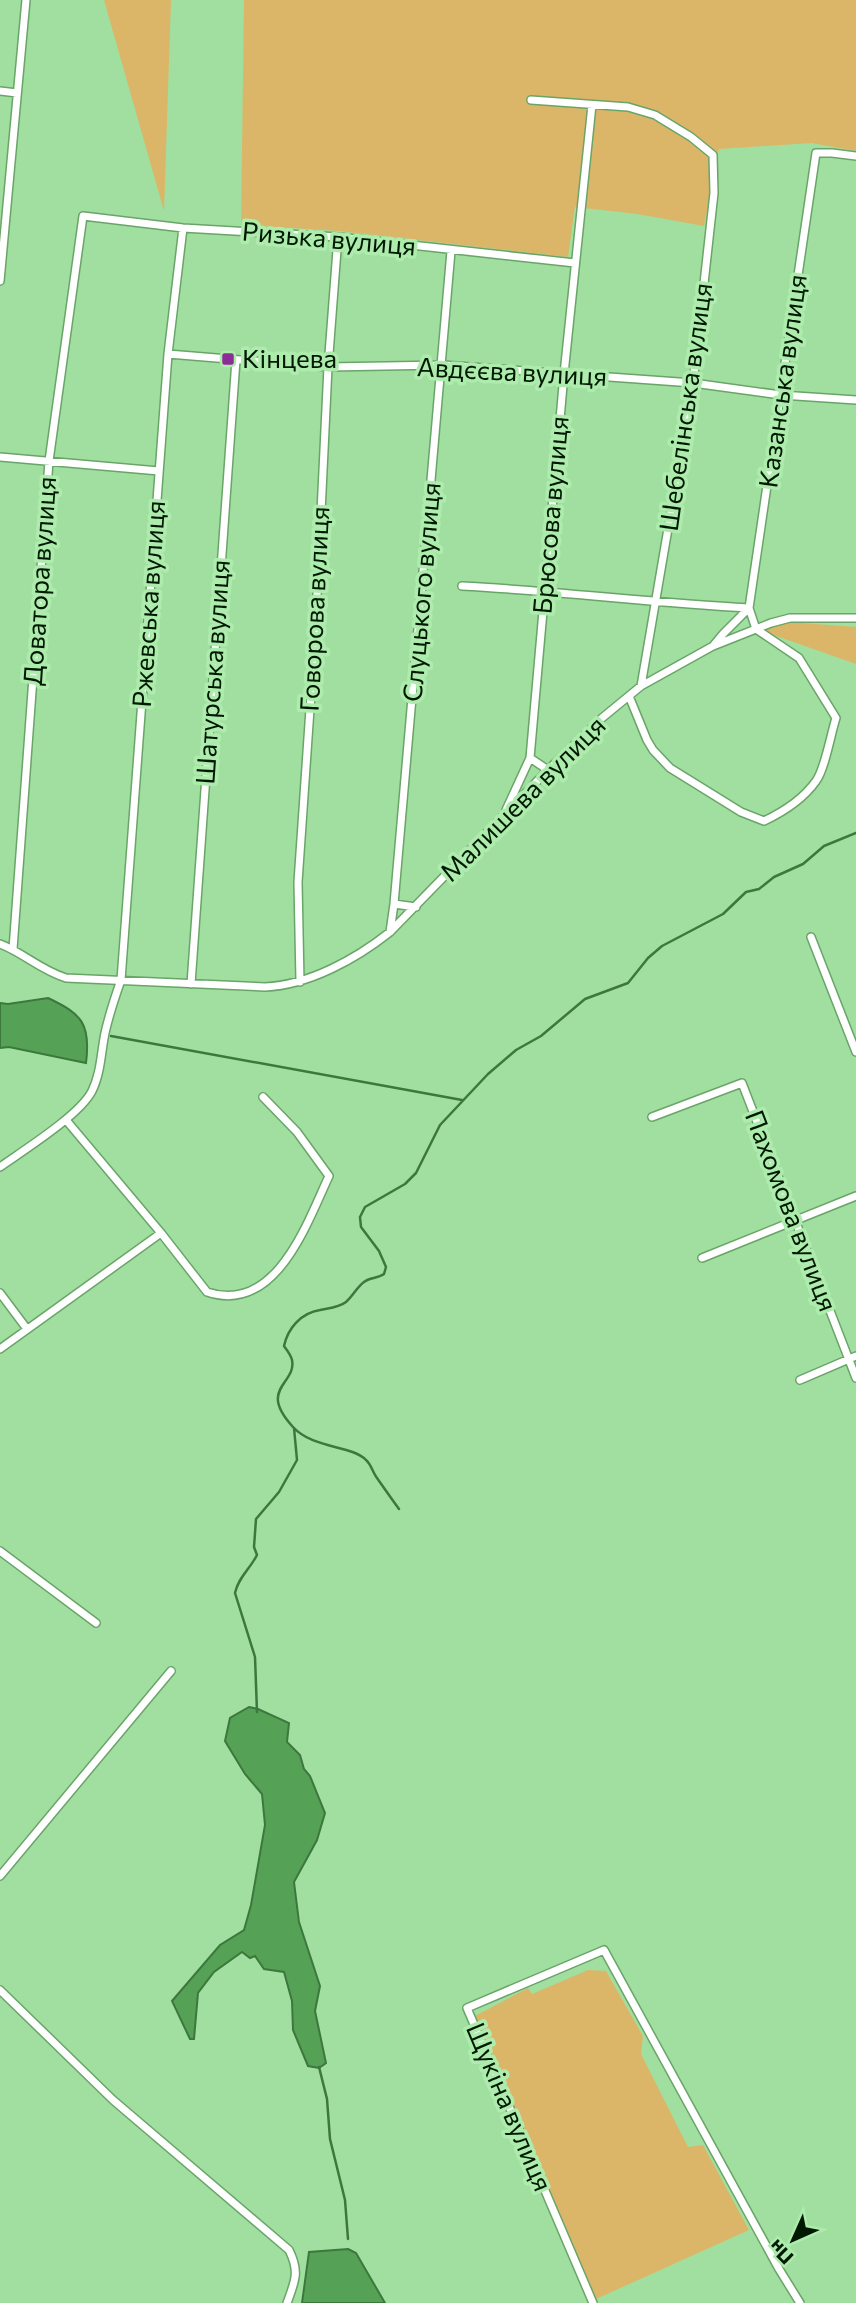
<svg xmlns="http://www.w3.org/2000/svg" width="856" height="2303" font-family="Commissioner,sans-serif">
	<rect width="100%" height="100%" fill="#a0df9f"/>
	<path fill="#dcb668" d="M104 0H171L164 211Z
		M244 0H856V151L812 143 719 149 704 226 637 214 575 207 568 257 339 231 241 225Z
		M788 622 856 627V664L756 629Z
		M588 1970 606 1971 643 2036 641 2054 688 2147 703 2145 749 2230 596 2299 475 2016 528 1988 532 1994Z"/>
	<path fill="#55a156" stroke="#3c783d" stroke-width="2" d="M48 998C82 1014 91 1024 86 1063L9 1047 0 1048V1003L8 1004Z
		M249 1707 258 1709 289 1723 287 1742 300 1755 304 1769 310 1776 325 1813 317 1840 294 1882 299 1922 320 1986 315 2011 326 2063 319 2068 308 2066 293 2030 292 2001 284 1972 264 1969 255 1956 250 1958 242 1952 214 1972 198 1993 194 2039H190L172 2001 220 1945 244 1930 251 1905 265 1825 262 1794 245 1774 225 1741 230 1718Z
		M348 2249 356 2253 385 2303H302L309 2252Z"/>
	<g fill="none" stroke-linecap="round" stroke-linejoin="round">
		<path stroke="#3c783d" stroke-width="2.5" d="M111 1036 462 1100
			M399 1509C391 1498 384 1488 377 1478 373 1473 371 1464 366 1460 352 1445 313 1449 293 1427 257 1388 297 1384 292 1360 291 1355 287 1350 284 1346 288 1328 301 1313 320 1310 329 1308 338 1308 346 1302 353 1296 357 1287 364 1282 370 1277 377 1279 384 1274L386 1267 379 1251 361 1227 360 1217 365 1207 405 1184 416 1173 440 1125 488 1074 516 1050 541 1036 585 999 628 983 648 958 662 946 723 914 746 892 759 889 774 877 803 864 824 846 856 833
			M257 1712 255 1657 235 1593C238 1578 250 1569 257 1555L254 1547 256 1519 279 1492 297 1460 294 1428
			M319 2067 327 2099 330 2139 345 2200 348 2239"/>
		<defs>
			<path id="minor" d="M0 91 17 93
				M531 100 628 107 655 115 691 137 713 155 714 193 693 383 641 686
				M0 281 26 0
				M168 354 328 367 443 365 693 383 781 395 856 400
				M0 457 159 471
				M462 586C558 591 653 603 749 608
				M756 629 749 608 816 153H832L856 156
				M713 646 723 634 749 608
				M629 696 647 740 653 750 670 768 741 812 764 821C783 812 804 798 816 781 825 769 831 733 836 718L799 658 756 629
				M530 758 548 770
				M506 810 530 758 564 374 592 105
				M394 904 416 907
				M390 932 394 904 451 251
				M811 937 856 1052
				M0 944C24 953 40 970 66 978L265 987C309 985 356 959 390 932L548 770 602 718 641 686 713 646 771 623 790 618H856
				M13 949 49 461 83 216 183 228 338 237 575 263
				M300 982 298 882 315 637 328 367 338 237
				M191 984 236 360
				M652 1117 742 1083 856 1378
				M66 1120 161 1233 207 1292C276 1315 307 1223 329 1176L297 1132 263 1097
				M0 1167C24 1150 80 1115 92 1091 101 1073 101 1052 105 1033 109 1015 115 997 121 980L168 354 183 228
				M702 1258 856 1196
				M0 1293 27 1329
				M0 1349 161 1233
				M800 1380 856 1356
				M0 1551 96 1623
				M0 1876 171 1671
				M0 1990 113 2100 289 2250C300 2272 295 2281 287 2303
				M593 2303 467 2008 604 1950 779 2269 800 2303"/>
		</defs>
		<use href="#minor" stroke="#69a568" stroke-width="10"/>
		<use href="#minor" stroke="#fff" stroke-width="7"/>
	</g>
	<rect fill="#8c2d96" stroke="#adecac" stroke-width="2.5" x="221" y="352" width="14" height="14" rx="3.5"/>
	<g text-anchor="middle" stroke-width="7" stroke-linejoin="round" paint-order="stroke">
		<g font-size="26" fill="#011802" stroke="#adecac">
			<text transform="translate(329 239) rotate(5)" y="9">Ризька вулиця</text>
			<text transform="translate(512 372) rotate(3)" y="9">Авдєєва вулиця</text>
			<text transform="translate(783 381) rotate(-82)" y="9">Казанська вулиця</text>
			<text transform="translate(686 407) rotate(-82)" y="9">Шебелінська вулиця</text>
			<text transform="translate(551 515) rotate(-85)" y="9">Брюсова вулиця</text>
			<text transform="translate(40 581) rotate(-86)" y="9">Доватора вулиця</text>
			<text transform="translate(422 592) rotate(-85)" y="9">Слуцького вулиця</text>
			<text transform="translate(149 604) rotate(-86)" y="9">Ржевська вулиця</text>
			<text transform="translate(315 609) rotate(-87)" y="9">Говорова вулиця</text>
			<text transform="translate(213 672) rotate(-86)" y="9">Шатурська вулиця</text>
			<text transform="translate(523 799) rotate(-45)" y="9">Малишева вулиця</text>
			<text transform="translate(791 1211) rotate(69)" y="9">Пахомова вулиця</text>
			<text transform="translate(509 2107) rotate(67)" y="9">Щукіна вулиця</text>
		</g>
		<g font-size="26" fill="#011802" stroke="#adecac" text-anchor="start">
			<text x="242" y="368">Кінцева</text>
		</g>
	</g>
	<g transform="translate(793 2240) rotate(225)" stroke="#adecac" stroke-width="5" paint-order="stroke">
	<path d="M0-5L12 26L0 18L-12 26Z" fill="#011802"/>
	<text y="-10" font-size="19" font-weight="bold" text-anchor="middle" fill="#011802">Пн</text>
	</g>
</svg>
